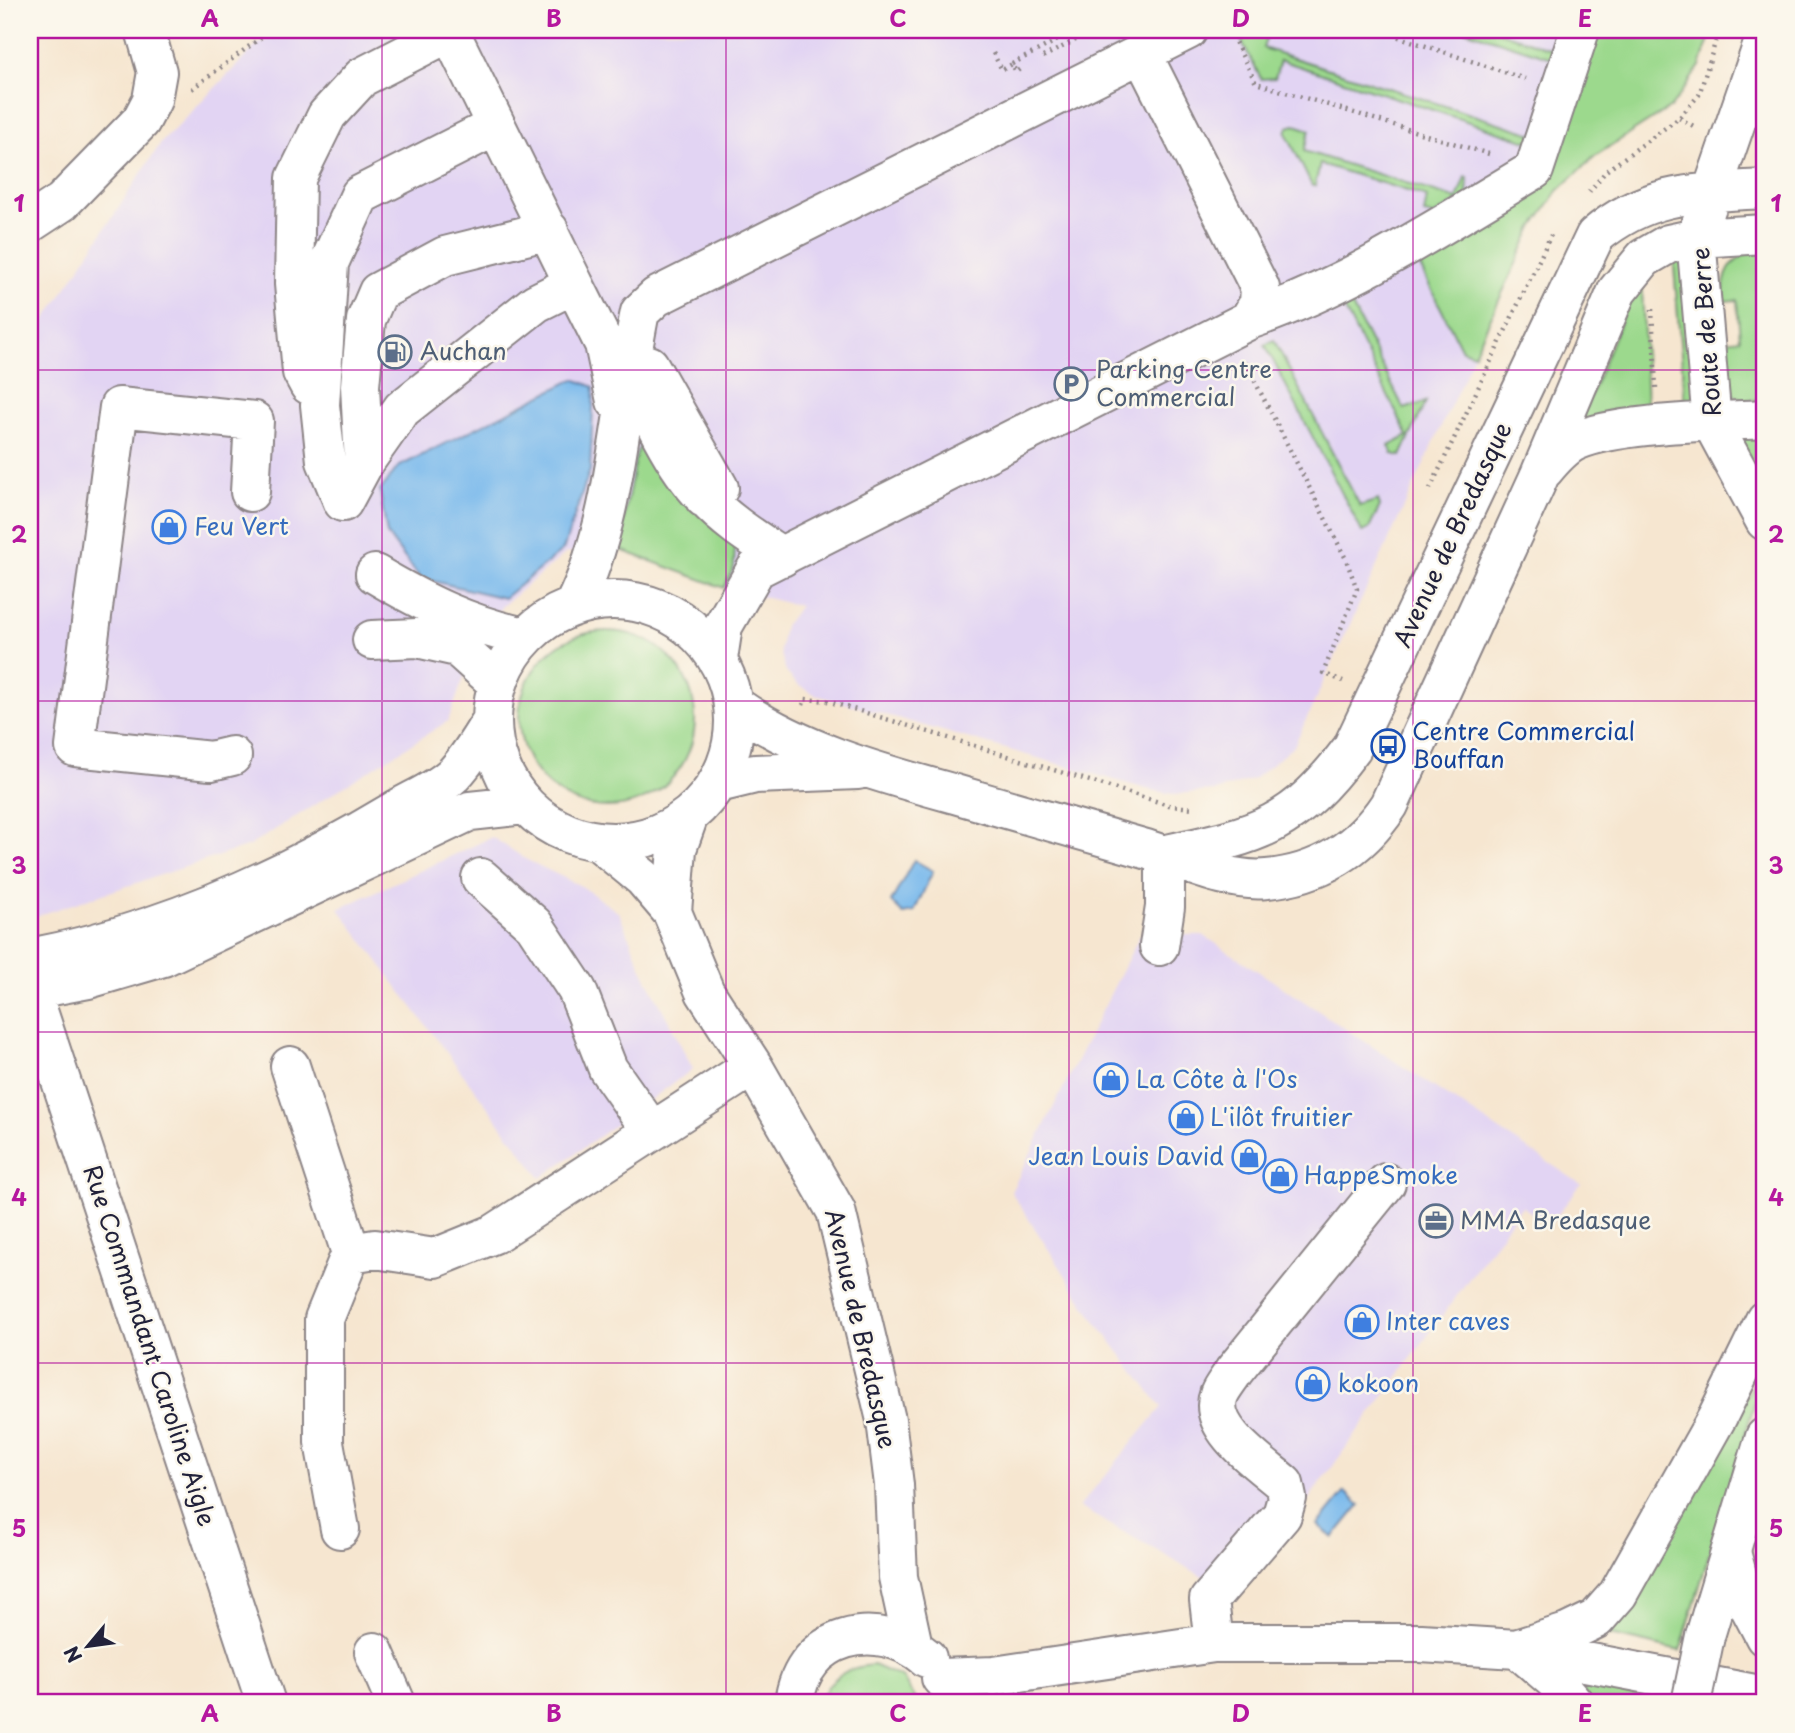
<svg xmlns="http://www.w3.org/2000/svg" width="1795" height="1733" font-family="'Playpen Sans',sans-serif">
	<rect width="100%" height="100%" fill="#fbf7ec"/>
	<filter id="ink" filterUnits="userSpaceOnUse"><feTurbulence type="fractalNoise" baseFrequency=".0143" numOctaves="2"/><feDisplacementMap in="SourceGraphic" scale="14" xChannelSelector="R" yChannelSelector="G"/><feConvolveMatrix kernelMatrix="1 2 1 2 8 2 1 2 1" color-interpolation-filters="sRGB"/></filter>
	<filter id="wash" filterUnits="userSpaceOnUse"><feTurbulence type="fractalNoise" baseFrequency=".00686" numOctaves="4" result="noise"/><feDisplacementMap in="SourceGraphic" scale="28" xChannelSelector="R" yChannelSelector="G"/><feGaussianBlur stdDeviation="1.57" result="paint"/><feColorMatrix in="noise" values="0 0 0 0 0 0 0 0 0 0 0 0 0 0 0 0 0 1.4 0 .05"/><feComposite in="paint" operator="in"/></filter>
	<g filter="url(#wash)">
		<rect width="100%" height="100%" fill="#f6e6d0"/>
		<path fill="#e2d4f3" d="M286 30H1712L1700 66 1671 107 1595 156 1558 191 1532 229 1294 746 1254 779 1216 791 1173 794 1150 790 816 695 798 685 786 672 780 650 784 626 800 606 724 588 618 549 566 553 502 606 476 645 448 721 249 846 30 918V374L40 328 161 143 258 44Z
			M492 837 527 860 583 887 619 913 643 971 693 1069 541 1178 339 909Z
			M1140 935H1203L1581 1184 1549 1226 1522 1206 1238 1596 1079 1507 1162 1407 1096 1322 1011 1192Z"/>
		<path fill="#9cd98d" stroke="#5f7e64" stroke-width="2" d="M1247 30H1269L1263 48 1533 134 1530 142 1280 60 1275 78 1261 79 1241 40Z
			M1464 30H1493L1561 52 1558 60Z
			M1592 30H1625L1635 34 1642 30H1712L1700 66 1671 107 1595 156 1558 191 1532 229 1474 354 1462 350 1414 255 1540 173Z
			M1295 125 1310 130 1304 151 1457 199 1465 177H1468L1467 196 1433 216 1424 214 1427 197 1320 164 1315 186H1312L1286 133 1288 127Z
			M1755 249H1765V400H1745L1733 395 1725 341 1740 339 1737 300 1723 301C1723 273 1729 261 1755 249Z
			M1684 254 1696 404 1685 405 1673 255Z
			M1642 284 1647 407 1609 411 1579 424 1627 305Z
			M1349 300 1404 409 1426 402 1401 456 1393 454 1389 446 1408 436 1342 304Z
			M1274 340 1360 506 1378 500 1380 506 1369 529 1362 532 1265 345Z
			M1765 434V469L1753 470 1737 437Z
			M651 438 735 544 734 567 724 588 618 549 636 455 641 444Z
			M519 719a88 88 0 1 1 176 0a88 88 0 1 1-176 0Z
			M1757 1376 1760 1385 1680 1651 1610 1635 1641 1589Z
			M873 1665 903 1678 917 1703H820C828 1677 847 1667 873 1665Z
			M1581 1686 1677 1703H1589Z"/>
		<path fill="#77b8ec" stroke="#4c6d94" stroke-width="2" d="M574 379 594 387 590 470 563 550 504 598 420 578 387 534 380 491 398 467Z
			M914 860 933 871 914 912 903 914 891 902Z
			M1345 1492 1360 1505 1333 1538 1318 1525Z"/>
	</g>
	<g filter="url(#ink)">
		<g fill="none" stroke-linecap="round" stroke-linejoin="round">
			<defs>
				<path id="minor" d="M449 30 574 284
					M1141 52 1260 288 1259 303 1249 320
					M30 223 62 202 141 121 152 100 157 72 145 30
					M309 385 302 372 294 284 296 178 327 115 362 77 450 32
					M364 463 360 386 366 320 378 292 445 256 549 230
					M1544 470C1553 459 1563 447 1576 441 1619 422 1716 422 1765 419
					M704 498 719 488 649 365 630 368C649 412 671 463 705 498 727 522 755 539 782 557
					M343 502 326 461 320 405 329 263 360 195 496 126
					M343 502 364 463 402 409 536 303 574 284 604 344 616 401
					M375 574C424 603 468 625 525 637
					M492 721a121 121 0 1 1 242 0a121 121 0 1 1-242 0Z
					M574 605C617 519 620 406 640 312L656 297 1188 30
					M372 640 417 638 457 647 497 683
					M718 659 723 626 756 569 1249 320C1351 285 1442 225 1534 170L1580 30
					M734 705C798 751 879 773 955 794 1016 812 1077 829 1139 847 1179 858 1225 883 1267 879 1320 874 1360 849 1389 805L1539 477 1617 291 1644 258 1668 244 1696 238 1765 38
					M232 756 211 761 75 747 119 407 254 421 250 492
					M718 783 755 774 858 770
					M599 842 643 878 672 912 705 992 753 1066 836 1211 886 1420 894 1485 898 1577 913 1646
					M1167 854C1260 834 1293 827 1352 748L1595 236C1648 191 1699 193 1765 189
					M481 878 534 925 577 990 608 1069 651 1130
					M672 912 677 849 688 818
					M1159 946 1165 907V854
					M30 958C157 934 283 878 394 811 412 800 437 790 453 775 468 760 479 740 490 723
					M30 990 88 979 163 957 470 811 525 805
					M31 990 266 1703
					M290 1066 351 1253
					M340 1529 324 1442V1319L351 1253 375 1249 435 1258 494 1234 753 1066
					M1731 1552 1742 1593 1765 1637
					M1214 1643 1209 1600 1282 1515 1287 1498 1284 1484C1263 1465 1206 1429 1219 1395 1222 1387 1230 1378 1234 1371L1386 1183
					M1519 1648 1567 1633 1596 1619 1618 1594 1718 1416 1765 1320
					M1519 1650 1553 1679 1574 1703
					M374 1652 396 1703
					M941 1678 994 1676 1214 1643H1421L1517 1649 1765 1696
					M794 1703C802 1634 878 1616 927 1658"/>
				<path id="major" d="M1765 234 1696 238 1712 423 1765 521
					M1705 1636 1765 1437"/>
			</defs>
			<use href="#minor" stroke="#8c8486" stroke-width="42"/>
			<use href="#major" stroke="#8c8486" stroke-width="42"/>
			<path stroke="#8c8486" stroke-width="4.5" stroke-dasharray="2 5" stroke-linecap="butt" d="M1229 30 1256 83 1489 154
				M1378 30 1525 79
				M993 53 1002 70 1012 64 1016 72 1020 69
				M1043 57 1095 30
				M1012 64 1077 30
				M192 89 271 30
				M1679 118 1697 128
				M1589 192 1606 171 1679 118 1699 95 1719 30
				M1652 309 1656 388
				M1245 362 1345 557 1357 589 1323 673 1343 681
				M1430 489 1551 235
				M803 705 805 699 827 701 1172 806 1194 808"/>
			<use href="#minor" stroke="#fff" stroke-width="38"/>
			<use href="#major" stroke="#fff" stroke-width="38"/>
			<defs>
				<path id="major-bridge" d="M1691 1703 1705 1636"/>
			</defs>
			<use href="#major-bridge" stroke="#8c8486" stroke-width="42" stroke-linecap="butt"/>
			<use href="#major-bridge" stroke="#fff" stroke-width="38"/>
		</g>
	</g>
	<path fill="none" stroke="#b5179e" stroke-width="2" stroke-opacity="0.55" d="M382 30V1703M726 30V1703M1069 30V1703M1413 30V1703M30 370H1765M30 701H1765M30 1032H1765M30 1363H1765"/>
	<defs>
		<symbol id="fuel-ring" viewBox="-11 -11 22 22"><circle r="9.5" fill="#fbf7ec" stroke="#5c6f8a" stroke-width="1.5"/><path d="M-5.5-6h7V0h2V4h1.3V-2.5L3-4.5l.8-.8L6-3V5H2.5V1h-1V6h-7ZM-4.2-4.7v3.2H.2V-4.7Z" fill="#5c6f8a"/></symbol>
		<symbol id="parking-ring" viewBox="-11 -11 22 22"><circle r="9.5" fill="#fbf7ec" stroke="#5c6f8a" stroke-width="1.5"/><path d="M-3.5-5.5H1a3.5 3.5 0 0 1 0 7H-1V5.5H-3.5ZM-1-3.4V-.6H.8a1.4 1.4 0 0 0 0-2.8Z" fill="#5c6f8a"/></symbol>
		<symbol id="shop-ring" viewBox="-11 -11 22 22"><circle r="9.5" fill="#fbf7ec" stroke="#3f7fe0" stroke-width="1.5"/><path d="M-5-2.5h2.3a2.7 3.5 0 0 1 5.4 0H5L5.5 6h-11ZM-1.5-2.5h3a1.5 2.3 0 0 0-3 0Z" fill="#3f7fe0"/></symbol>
		<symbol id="bus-ring" viewBox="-11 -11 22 22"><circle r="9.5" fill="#fbf7ec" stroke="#1a4fb4" stroke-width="1.5"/><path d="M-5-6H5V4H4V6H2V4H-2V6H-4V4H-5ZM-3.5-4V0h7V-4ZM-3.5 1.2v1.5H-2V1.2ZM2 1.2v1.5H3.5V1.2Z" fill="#1a4fb4"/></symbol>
		<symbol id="office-ring" viewBox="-11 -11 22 22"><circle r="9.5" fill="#fbf7ec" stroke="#5c6f8a" stroke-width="1.5"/><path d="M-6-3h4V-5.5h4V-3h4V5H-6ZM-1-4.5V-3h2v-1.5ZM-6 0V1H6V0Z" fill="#5c6f8a"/></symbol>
	</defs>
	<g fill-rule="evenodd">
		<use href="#fuel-ring" x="376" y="333" width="38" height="38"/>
		<use href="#parking-ring" x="1052" y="365" width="38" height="38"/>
		<use href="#shop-ring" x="150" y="508" width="38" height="38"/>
		<use href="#bus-ring" x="1369" y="727" width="38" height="38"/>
		<use href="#shop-ring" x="1092" y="1061" width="38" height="38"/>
		<use href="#shop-ring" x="1167" y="1099" width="38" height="38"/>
		<use href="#shop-ring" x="1230" y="1138" width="38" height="38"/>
		<use href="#shop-ring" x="1261" y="1157" width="38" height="38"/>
		<use href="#office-ring" x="1417" y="1202" width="38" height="38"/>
		<use href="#shop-ring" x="1343" y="1303" width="38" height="38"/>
		<use href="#shop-ring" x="1294" y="1365" width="38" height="38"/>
	</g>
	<g text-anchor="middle" stroke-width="5" stroke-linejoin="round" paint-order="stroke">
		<g font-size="24" fill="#22223b" stroke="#fbf7ec">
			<text transform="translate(1707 332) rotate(-94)" y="8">Route de Berre</text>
			<text transform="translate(1453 535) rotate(-65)" y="8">Avenue de Bredasque</text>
			<text transform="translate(860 1329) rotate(77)" y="8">Avenue de Bredasque</text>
			<text transform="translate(149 1346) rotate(72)" y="8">Rue Commandant Caroline Aigle</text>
		</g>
		<g font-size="24" fill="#4e5e75" stroke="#fbf7ec" text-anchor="start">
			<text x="420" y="360">Auchan</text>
			<text x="1096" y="378">Parking Centre<tspan x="1096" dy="28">Commercial</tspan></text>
			<text x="1460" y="1229">MMA Bredasque</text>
		</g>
		<g font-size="24" fill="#366cbe" stroke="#fbf7ec" text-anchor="start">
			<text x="194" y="535">Feu Vert</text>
			<text x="1136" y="1088">La Côte à l'Os</text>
			<text x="1210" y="1126">L'ilôt fruitier</text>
			<text x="1224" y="1165" text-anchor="end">Jean Louis David</text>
			<text x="1304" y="1184">HappeSmoke</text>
			<text x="1386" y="1330">Inter caves</text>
			<text x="1338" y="1392">kokoon</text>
		</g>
		<g font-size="24" fill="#164399" stroke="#fbf7ec" text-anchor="start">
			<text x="1412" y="740">Centre Commercial<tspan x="1412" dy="28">Bouffan</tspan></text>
		</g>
	</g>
	<rect width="1795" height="1733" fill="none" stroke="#fbf7ec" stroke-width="77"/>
	<g transform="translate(88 1646) rotate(241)" stroke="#fbf7ec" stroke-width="5" paint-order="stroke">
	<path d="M0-5L12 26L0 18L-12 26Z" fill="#22223b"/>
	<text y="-10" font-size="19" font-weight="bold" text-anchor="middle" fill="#22223b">N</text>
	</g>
	<rect x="38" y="38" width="1718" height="1656" fill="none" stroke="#b5179e" stroke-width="2.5"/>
	<g font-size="23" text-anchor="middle" font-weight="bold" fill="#b5179e">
		<text x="210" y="27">A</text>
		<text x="554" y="27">B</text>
		<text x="898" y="27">C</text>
		<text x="1241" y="27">D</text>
		<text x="1585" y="27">E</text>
		<text x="19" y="212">1</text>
		<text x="1776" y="212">1</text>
		<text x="19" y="543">2</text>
		<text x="1776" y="543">2</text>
		<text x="19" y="874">3</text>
		<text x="1776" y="874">3</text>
		<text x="19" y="1206">4</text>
		<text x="1776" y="1206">4</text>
		<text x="19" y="1537">5</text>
		<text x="1776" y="1537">5</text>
		<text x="210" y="1722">A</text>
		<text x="554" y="1722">B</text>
		<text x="898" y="1722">C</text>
		<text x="1241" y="1722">D</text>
		<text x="1585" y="1722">E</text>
	</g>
</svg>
